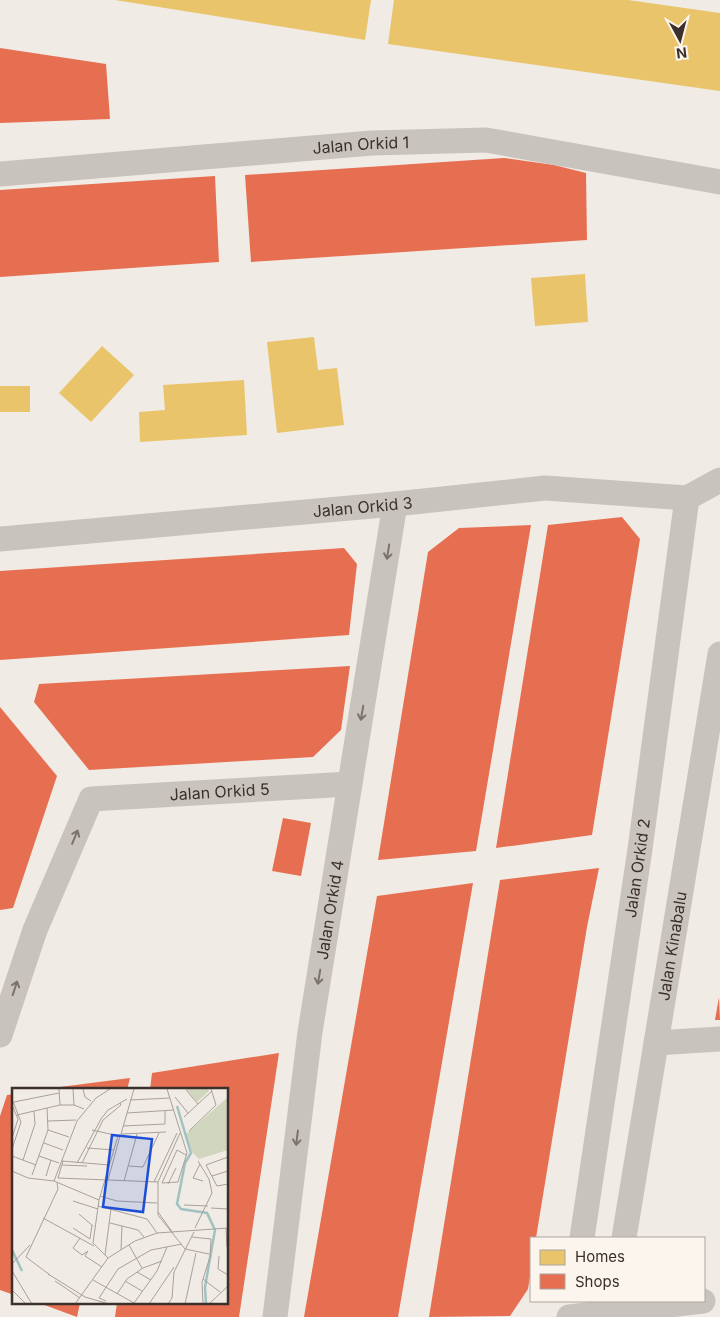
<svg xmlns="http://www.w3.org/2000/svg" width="720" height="1317" font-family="Inter,sans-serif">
	<rect width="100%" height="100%" fill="#f0ebe5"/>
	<path fill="#e9c46a" d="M115 0H371L365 40Z
		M394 0H628L720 13V91L388 44Z
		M585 274 588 322 535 326 531 278Z
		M314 337 318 370 337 368 344 425 277 433 267 342Z
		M102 346 134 375 91 422 59 393Z
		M244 380 247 435 140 442 139 412 165 410 163 385Z
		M0 386H30V412H0Z"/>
	<path fill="#e76f51" d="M0 48 106 64 110 119 0 123Z
		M504 158 554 165 586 173 587 240 251 262 245 175Z
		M215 176 219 262 0 277V190Z
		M622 517 640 539 592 835 496 848 548 525Z
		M531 525 476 851 378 860 428 552 459 528Z
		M344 548 357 564 349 635 0 660V571Z
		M350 666 341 730 313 757 89 770 34 702 39 684Z
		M0 707 57 776 13 908 0 910Z
		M283 818 311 823 301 876 272 871Z
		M599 868 587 927 536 1238H531V1270L528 1289 510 1316 429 1317 500 880Z
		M473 883 398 1317H304L377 896Z
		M719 997 720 1020H715Z
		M279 1053 239 1317H115L117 1303H228V1090H150L152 1073Z
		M130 1078 127 1090H52V1088Z
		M14 1094V1295L0 1290V1116L7 1095Z
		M39 1303H80L77 1317Z"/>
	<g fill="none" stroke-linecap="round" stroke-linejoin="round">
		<g stroke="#c9c3be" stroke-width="25">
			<path id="s1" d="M0 174 372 143 486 140 720 182"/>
			<path id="s2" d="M0 539 395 504 545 488 687 498 720 480"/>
			<path id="s3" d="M0 1035 35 930 91 799 350 784"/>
			<path d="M656 1043 720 1039"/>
			<path id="s4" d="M582 1238 640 849 687 498"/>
			<path id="s5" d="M624 1238 720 654"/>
			<path id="s6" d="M275 1317 310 1032 395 504"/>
			<path d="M569 1317 703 1301"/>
		</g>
	</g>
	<defs><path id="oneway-shaft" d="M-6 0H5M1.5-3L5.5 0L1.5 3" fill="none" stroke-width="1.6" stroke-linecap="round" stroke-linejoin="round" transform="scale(1.25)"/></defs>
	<g stroke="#7b726d">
		<use href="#oneway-shaft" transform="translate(388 552) rotate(99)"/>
		<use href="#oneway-shaft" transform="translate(362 713) rotate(100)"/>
		<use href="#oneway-shaft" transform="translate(75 837) rotate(-67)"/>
		<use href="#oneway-shaft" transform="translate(319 977) rotate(100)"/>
		<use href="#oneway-shaft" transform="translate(15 988) rotate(-72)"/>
		<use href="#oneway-shaft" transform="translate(297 1138) rotate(97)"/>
	</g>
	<g text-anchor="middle" stroke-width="5" stroke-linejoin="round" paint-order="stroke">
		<g font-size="16" fill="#3b302b" stroke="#fbf5ee">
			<text dy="6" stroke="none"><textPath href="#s1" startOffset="362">Jalan Orkid 1</textPath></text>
			<text dy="6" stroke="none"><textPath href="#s2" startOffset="364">Jalan Orkid 3</textPath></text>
			<text dy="6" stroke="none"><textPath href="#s3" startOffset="382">Jalan Orkid 5</textPath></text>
			<text dy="6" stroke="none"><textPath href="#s4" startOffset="374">Jalan Orkid 2</textPath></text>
			<text dy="6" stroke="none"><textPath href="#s6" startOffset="411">Jalan Orkid 4</textPath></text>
			<text dy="6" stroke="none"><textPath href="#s5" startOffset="296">Jalan Kinabalu</textPath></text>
		</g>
	</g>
	<g transform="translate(12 1088)">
		<rect width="216" height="216" fill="#f0ebe5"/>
		<path d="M216 9V62L187 71 180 64 174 46Z" fill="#d1d6bf"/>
		<path d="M174 1H196L197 3 185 14Z" fill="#d1d6bf"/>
		<path fill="none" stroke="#a1c2c1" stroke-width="2.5" d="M165 18 179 65 173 75 165 116 169 121 195 125 203 142 193 199 194 216M0 162 10 183"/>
		<path fill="none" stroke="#a8a09b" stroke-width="1" d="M47 1 48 17M61 1 62 17M71 1 73 9 79 13M122 1 109 46 154 44M155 1 175 65 166 94 150 95 165 62 174 67M174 2 186 16M163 9 176 25M0 11 9 34 0 61M118 12 158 10M2 14 47 5M0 17 6 31 0 50M115 25 162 22M5 27 48 17H62L72 21M172 29 200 3M36 33 64 32M111 38 153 36V23M36 42 57 49M80 42 107 48M177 43 204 17 199 1M168 45 146 94V127L173 161 197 166M32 55 51 62M75 60 102 62M0 68 24 77M27 68 47 75M216 69 194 77 205 98 216 96M11 72 23 36 22 23M50 73 97 77M51 73 46 90 146 94M65 75 89 31 96 22 115 11M70 75 91 32 109 17 108 15M188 76 181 90 191 93M50 77 75 78M117 78 131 79 147 45M0 83 16 90 42 93 87 112M20 87 36 42 35 20M34 88 39 72M200 88 216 83M96 92 108 48M42 93 65 33 84 10 98 1M112 93 125 46M142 94 165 45M156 96 164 80M88 108 105 113 145 115M61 113 86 121M172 117 196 118M86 118 135 131 145 145M199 120 216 121M146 124 161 145M67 126 81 138M31 130 82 158M98 135 126 142 132 149M61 140 78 151 80 137M183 140 200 105 197 91 186 73M214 140 215 159M180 149 199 151 198 169 190 194 191 216M68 150 61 160 70 167 76 163M117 157 130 180M109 162 110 138M76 163 73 168 90 179M93 167 99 121M207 168 206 181 216 187M96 170 81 155 87 112 106 48M0 176 18 157M0 183 20 216M125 184 139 192M36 186 73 209 97 216M38 187 14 169 46 101 45 95M191 191 208 204M81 192 122 215M43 193 68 210M113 193 130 203M0 202 14 216M105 206 115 191 131 180 150 173M94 213 87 210 106 181 139 162 170 156M122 215 145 183 155 159M63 216 96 170 123 153 145 145 216 140M137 216 162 179M156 216 160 210 162 184 182 144M173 216 184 165M197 216 216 198"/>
		<path fill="#1d4ed8" fill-opacity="0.15" stroke="#1d4ed8" stroke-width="2.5" d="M100 47 140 51 131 124 91 119Z"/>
		<rect width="216" height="216" fill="none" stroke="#3b302b" stroke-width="2.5"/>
	</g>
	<rect x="530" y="1237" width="175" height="65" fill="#fbf5ee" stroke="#aea6a0"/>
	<rect x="540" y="1250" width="25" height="15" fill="#e9c46a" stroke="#aea6a0"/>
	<text x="575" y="1262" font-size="15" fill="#3b302b">Homes</text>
	<rect x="540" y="1274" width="25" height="15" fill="#e76f51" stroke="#aea6a0"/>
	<text x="575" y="1287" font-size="15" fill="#3b302b">Shops</text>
	<g transform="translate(680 40) rotate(173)" stroke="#fbf5ee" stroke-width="4" paint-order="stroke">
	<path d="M0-4L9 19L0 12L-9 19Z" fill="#3b302b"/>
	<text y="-8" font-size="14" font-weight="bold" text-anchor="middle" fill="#3b302b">N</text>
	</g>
</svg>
